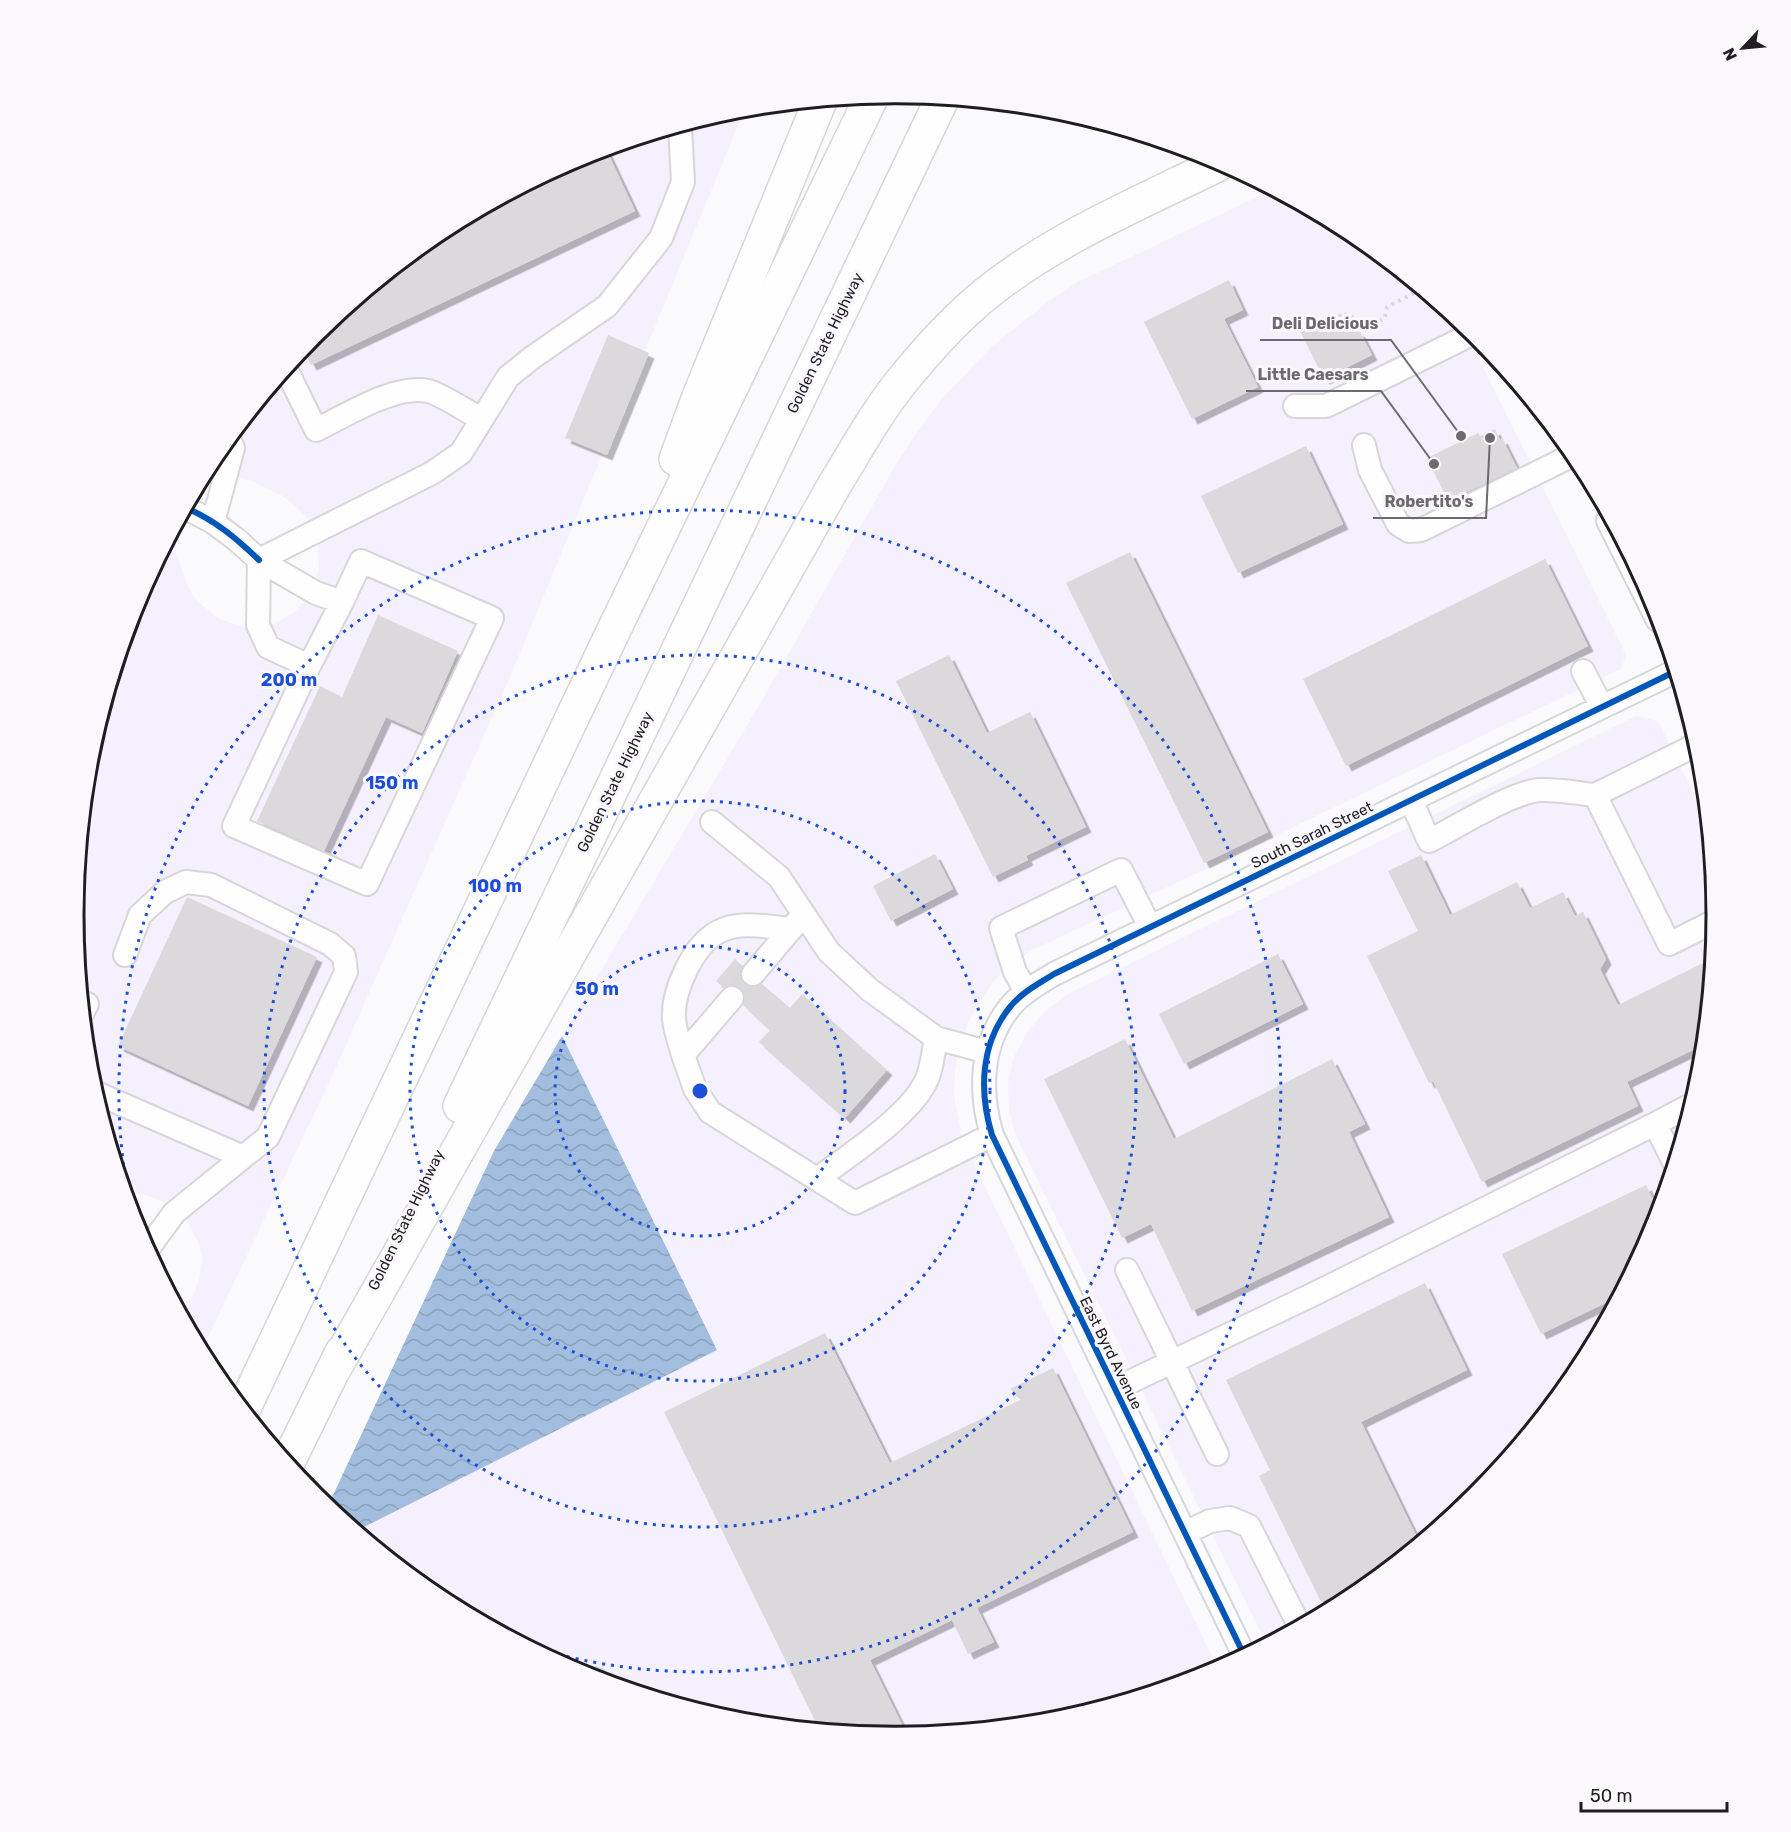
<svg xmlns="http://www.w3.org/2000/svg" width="1791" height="1832" font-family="Rubik,sans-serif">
	<defs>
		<pattern id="water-waves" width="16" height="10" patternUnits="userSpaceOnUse" patternTransform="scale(1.5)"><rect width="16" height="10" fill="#a2bddd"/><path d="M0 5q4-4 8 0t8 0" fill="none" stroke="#8ba2bd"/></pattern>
		<filter id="shadow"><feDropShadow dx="5.5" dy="5.5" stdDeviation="0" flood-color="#0004"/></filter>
	</defs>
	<rect width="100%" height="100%" fill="#faf9fc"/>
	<path fill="#f5f0fd" d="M745 109 513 670 333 1074 201 1352 181 1315 199 1306 181 1314 180 1312 191 1300 199 1280 202 1256 199 1244 186 1219 171 1205 143 1194H125L89 1076 74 916 89 755 136 601 167 543 178 558 188 587 197 601 219 619 244 627H258L274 624 295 612 313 589 319 569 318 539 307 518 292 503 281 495 249 480 208 468 212 459 315 335 439 232 581 156 735 110Z
		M1272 190 1352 233 1460 321 1626 655 1621 669 1206 869 1030 951 1001 973 988 989 967 1024 959 1048 955 1070 954 1095 962 1139 1219 1671 1210 1676 1056 1722 895 1738 735 1722 581 1675 439 1599 355 1531 716 1350 562 1036 764 697 891 473 909 444 941 400 991 347 1048 302 1078 282Z
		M1636 716 1658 721 1709 825 1717 916 1702 1077 1655 1231 1579 1373 1476 1497 1352 1600 1267 1645 1016 1136 1009 1111 1008 1085 1013 1059 1026 1034 1045 1011 1068 994Z"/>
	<path fill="url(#water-waves)" d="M562 1036 717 1350 356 1531 327 1508 494 1151Z"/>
	<path fill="#dcd9dc" filter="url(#shadow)" d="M606 149 635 211 311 365 303 349 315 335 439 232 581 156Z
		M1229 280 1243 310 1224 319 1258 387 1192 419 1144 322Z
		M1313 316 1360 332 1372 355 1324 379 1297 325Z
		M608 335 649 353 607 455 565 438Z
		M1495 429 1500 440 1502 438 1517 468 1448 501 1427 458 1478 433 1480 436Z
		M1306 446 1343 524 1238 573 1201 496Z
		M1130 552 1268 832 1204 863 1066 583Z
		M1545 559 1588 646 1346 766 1303 679Z
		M378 615 458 651 422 733 386 717 324 851 257 821 320 686 342 697Z
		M949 655 987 733 1030 712 1086 827 1026 856 1028 860 993 877 896 681Z
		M935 854 953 889 891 921 873 886Z
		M1421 855 1450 915 1517 882 1530 908 1563 892 1575 916 1583 912 1606 959 1600 969 1618 1005 1713 958 1705 1044 1627 1082 1638 1106 1482 1182 1433 1081 1429 1083 1367 956 1418 931 1388 871Z
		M187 897 317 957 248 1106 118 1046Z
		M1278 954 1303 1004 1184 1064 1159 1014Z
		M735 959 742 966 740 971V978L745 985 751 987 762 984 790 1008 802 994 887 1070 845 1118 759 1042 770 1030 743 1005 745 994 741 988 734 985 724 988 716 981Z
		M1125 1039 1174 1139 1332 1059 1365 1124 1349 1132 1389 1217 1192 1311 1151 1224 1122 1238 1044 1079Z
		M1646 1185 1660 1214 1655 1231 1620 1296 1541 1334 1502 1254Z
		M1425 1283 1467 1370 1361 1422 1420 1544 1389 1569 1321 1602 1259 1476 1270 1470 1226 1380Z
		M825 1333 890 1463 1022 1399 1010 1389 1053 1368 1133 1532 977 1608 994 1642 968 1654 952 1620 870 1660 908 1737 895 1738 820 1731 664 1412Z"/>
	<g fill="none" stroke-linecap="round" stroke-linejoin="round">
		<path stroke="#d9d8db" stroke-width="22" stroke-dasharray="22 11" stroke-linecap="butt" d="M732 998 753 974"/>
		<defs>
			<path id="minor" d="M286 369 316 430C345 416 395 384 428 391 441 394 468 412 481 419
				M1295 406H1326L1474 333
				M1364 445 1370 470 1398 524 1409 531 1421 530 1575 454
				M186 508 213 522 237 540 259 560 316 593 342 602 361 561 492 618 367 884 234 826 309 666 342 602
				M213 522 233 448 229 439
				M259 560 432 473 461 453 508 377 533 357 607 306 661 238 683 182 680 127
				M259 560 258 625 268 647 309 666
				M1583 671 1602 707
				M1698 744 1595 795 1669 944 1717 920
				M1411 800 1429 841C1457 827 1510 793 1539 790 1558 789 1577 793 1595 795
				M712 822 779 877 829 952 870 990 936 1038 987 1052
				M125 955 140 915 165 892 186 882 211 885 330 944 344 956 346 972 268 1137 174 1213 147 1250
				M753 974 797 922
				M1026 991 1015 972 1001 928 1121 870 1150 927
				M732 998 683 1055 695 1089 710 1112 855 1203 992 1135
				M83 1012 87 1004
				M683 1055C680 1044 675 1031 674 1019 672 992 693 945 718 932 739 920 768 927 791 929
				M94 1092 243 1157
				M1655 1124 1693 1104
				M817 1179C848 1156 908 1117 925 1083 932 1071 933 1052 936 1038
				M1127 1270 1217 1454
				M1115 1389 1312 1295 1655 1124 1675 1164
				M1185 1533 1210 1521 1230 1518 1249 1526 1298 1623 1302 1626
				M1245 1657 992 1135C979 1092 980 1044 1010 1007 1021 993 1038 984 1054 974L1676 671
				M593 1679 597 1680"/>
			<path id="major" d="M1611 520 1660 618"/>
			<path id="highway" d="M676 459 700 394 820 101
				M460 1106 942 99
				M333 1371 835 484C856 450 876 413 902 381 927 350 956 318 987 293 1057 237 1142 202 1221 163
				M243 1410 610 638 872 96
				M287 1464 342 1352"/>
		</defs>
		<use href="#minor" stroke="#d7d6d9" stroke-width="26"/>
		<use href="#major" stroke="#d7d6d9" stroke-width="32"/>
		<use href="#highway" stroke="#d7d6d9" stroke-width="36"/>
		<path stroke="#d9d9d9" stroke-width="4" stroke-dasharray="3 4.5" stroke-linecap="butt" d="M1337 324 1341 313 1371 324 1384 319 1387 307 1422 289"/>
		<use href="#minor" stroke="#fefeff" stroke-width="22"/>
		<use href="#major" stroke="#fefeff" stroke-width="28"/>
		<use href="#highway" stroke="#fefeff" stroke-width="33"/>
		<defs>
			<path id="cycleway" d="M186 508C215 520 237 539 259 560
				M1245 1657 992 1135C979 1092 980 1044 1010 1007 1021 993 1038 984 1054 974L1676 671"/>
		</defs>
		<use href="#cycleway" stroke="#faf8fd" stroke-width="10"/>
		<use href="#cycleway" stroke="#0057b8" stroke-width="6"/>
	</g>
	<g fill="none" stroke="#1d4ed8" stroke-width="3" stroke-dasharray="3 6">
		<circle cx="700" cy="1091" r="145"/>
		<circle cx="700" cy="1091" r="290"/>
		<circle cx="700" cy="1091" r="436"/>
		<path d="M135 1227A581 581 0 1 1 525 1645"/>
	</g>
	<g text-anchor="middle" stroke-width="6" stroke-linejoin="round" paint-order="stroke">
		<g font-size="15" fill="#1f1d22" stroke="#faf8fd">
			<text transform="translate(825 343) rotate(-64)" y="5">Golden State Highway</text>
			<text transform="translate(615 782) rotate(-64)" y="5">Golden State Highway</text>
			<text transform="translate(1312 835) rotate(-26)" y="5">South Sarah Street</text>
			<text transform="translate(406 1220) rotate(-64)" y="5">Golden State Highway</text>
			<text transform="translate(1111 1353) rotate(64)" y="5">East Byrd Avenue</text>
		</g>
	</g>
	<path d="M0 0H1791V1832H0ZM84 915a811 811 0 1 1 1622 0a811 811 0 1 1-1622 0Z" fill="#faf8fd" fill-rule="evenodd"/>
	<path fill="none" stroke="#1f1d22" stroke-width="3" d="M84 915a811 811 0 1 1 1622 0a811 811 0 1 1-1622 0Z"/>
	<circle cx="700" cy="1091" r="9" fill="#1d4ed8" stroke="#faf8fd" stroke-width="3"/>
	<g font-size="18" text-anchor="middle" font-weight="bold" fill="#1d4ed8" stroke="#faf8fd" stroke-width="6" stroke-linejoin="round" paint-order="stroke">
		<text x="289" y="686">200 m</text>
		<text x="392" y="789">150 m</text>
		<text x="495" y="892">100 m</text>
		<text x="597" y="995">50 m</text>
	</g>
	<path fill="none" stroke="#6c6a6e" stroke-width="2" d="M1461 436L1391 340H1260M1434 464L1381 391H1246M1490 438L1486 518H1373"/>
	<g fill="#6c6a6e" stroke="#faf8fd" stroke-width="2">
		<circle cx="1461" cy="436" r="6"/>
		<circle cx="1434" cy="464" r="6"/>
		<circle cx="1490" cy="438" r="6"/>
	</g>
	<g font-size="16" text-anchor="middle" font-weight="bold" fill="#6c6a6e" stroke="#faf8fd" stroke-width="6" stroke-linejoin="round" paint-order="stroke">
		<text x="1325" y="329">Deli Delicious</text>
		<text x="1313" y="380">Little Caesars</text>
		<text x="1429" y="507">Robertito's</text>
	</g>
	<g transform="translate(1743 48) rotate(244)" stroke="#faf8fd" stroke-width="4.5" paint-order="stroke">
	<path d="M0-4.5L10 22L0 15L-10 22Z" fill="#1f1d22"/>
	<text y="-9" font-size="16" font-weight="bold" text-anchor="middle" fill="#1f1d22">N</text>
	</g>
	<path d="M1581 1802v9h146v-9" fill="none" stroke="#1f1d22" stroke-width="3"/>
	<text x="1590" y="1802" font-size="18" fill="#1f1d22" stroke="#faf8fd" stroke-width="4.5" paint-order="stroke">50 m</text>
</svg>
